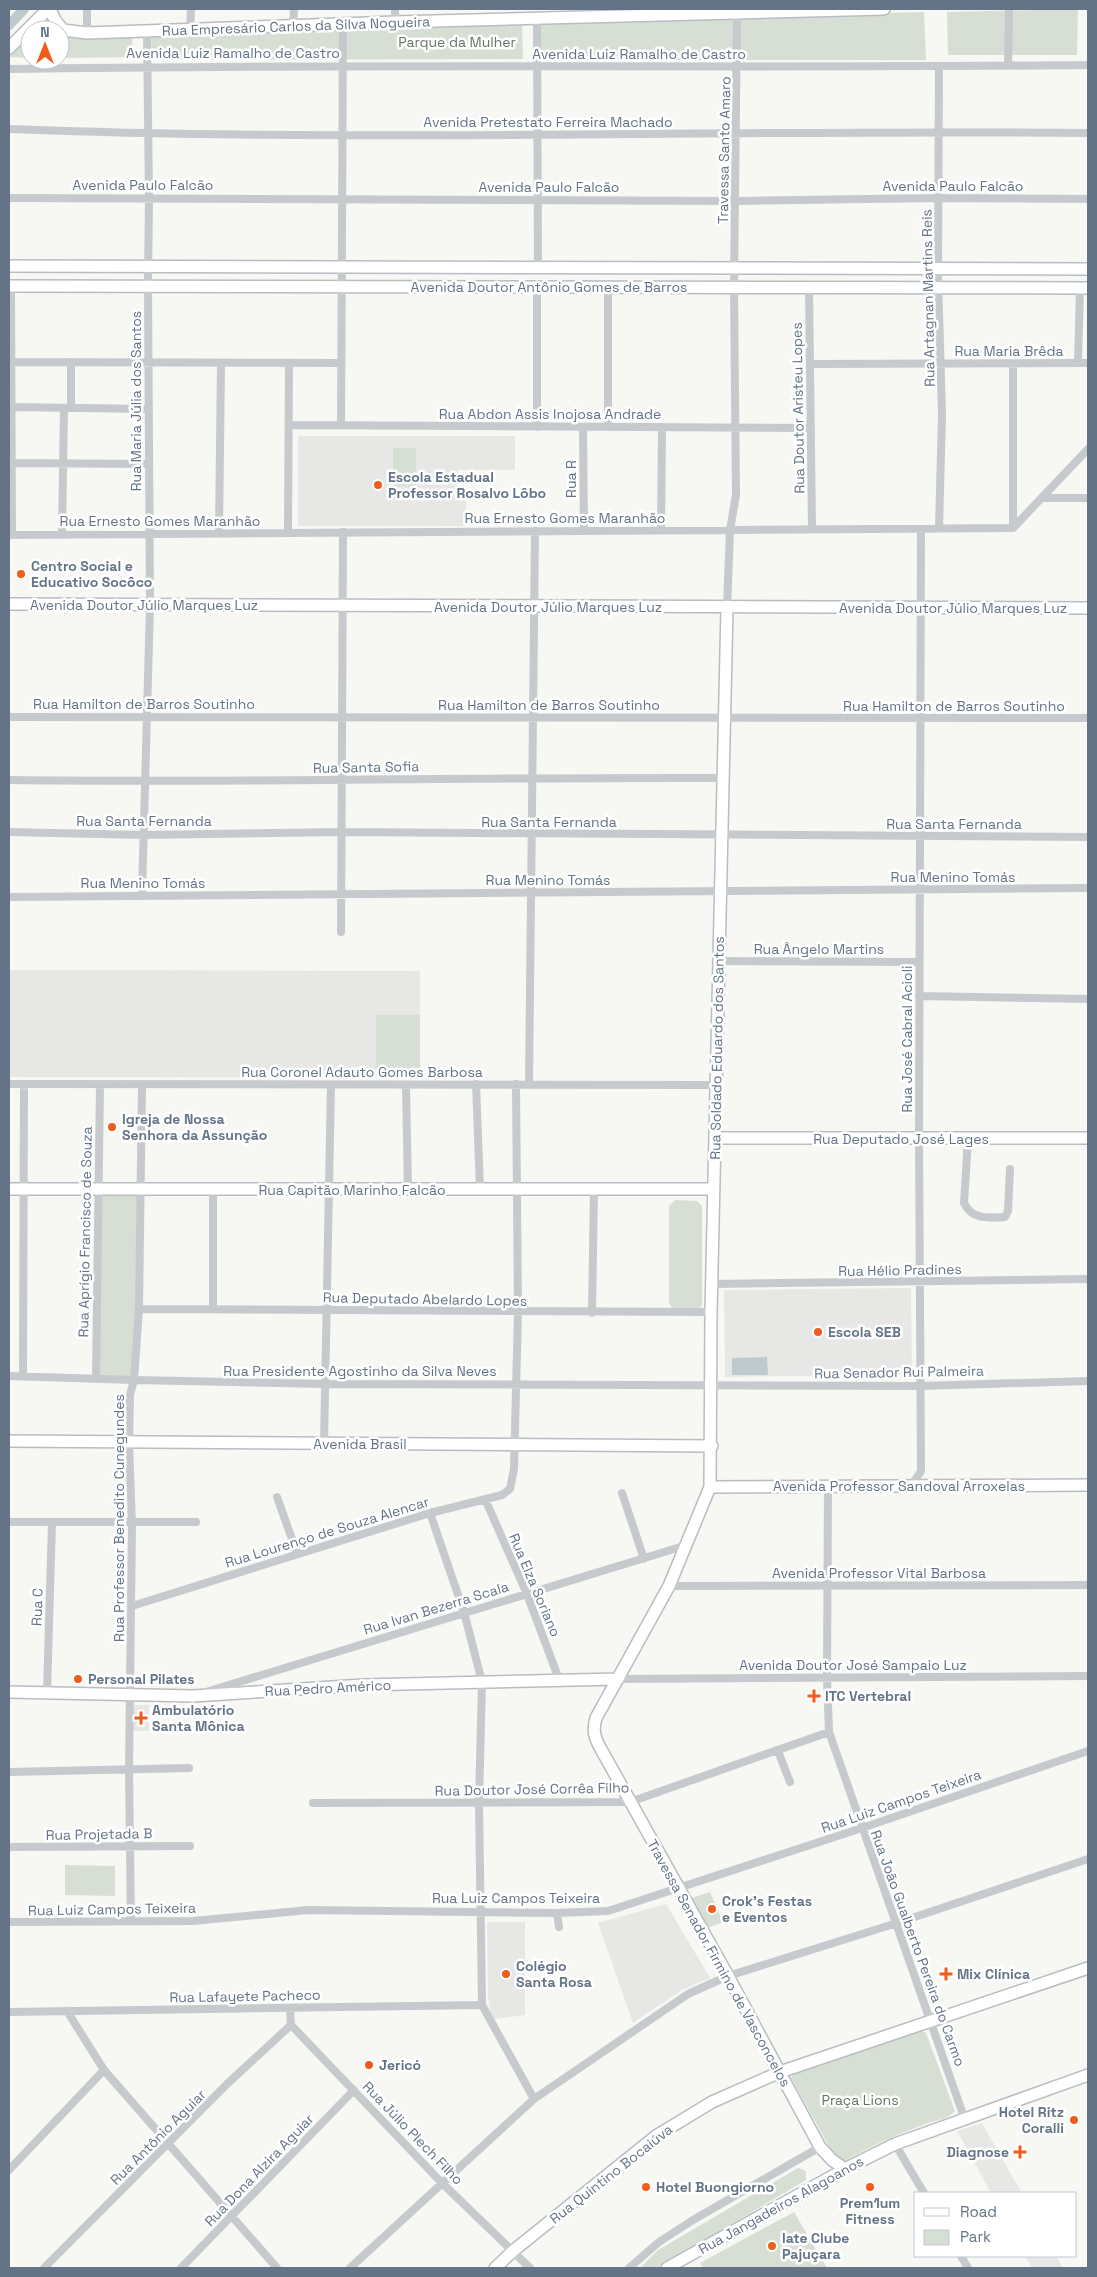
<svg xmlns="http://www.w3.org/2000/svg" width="1097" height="2277" font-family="'Space Grotesk',sans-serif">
	<rect width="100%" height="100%" fill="#f7f7f3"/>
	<path fill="#e7e8e6" d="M298 436H515V470H458V499H466V526H298Z
		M9 970 420 971V1078L9 1077Z
		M911 1288 912 1374 725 1377 724 1290Z
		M133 1705H149V1731H133Z
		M666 1904 710 1978 682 1990 633 2023 598 1923Z
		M487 1922H525V2015L494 2019 490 2010 488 1995Z
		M982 2123 1012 2176 1022 2193H991L957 2131Z
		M1025 2256H1056L1063 2268H1032Z"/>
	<path fill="#d7dfd4" d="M1078 9 1077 55H948L947 12Z
		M924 12 926 60H545L539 56V22Z
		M38 21 44 30H30V58L9 57V51Z
		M522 23 523 59 152 60 151 34Z
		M132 34 133 57 60 58V35Z
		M393 448H416V486H393Z
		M376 1015H420V1075H376Z
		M140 1187 134 1380 96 1378 97 1188Z
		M675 1200 697 1201 702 1206V1306L695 1310 673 1309 669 1303V1206Z
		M65 1865 115 1866V1896L65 1895Z
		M710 1892 723 1922 705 1929 689 1899Z
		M922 2031 926 2033 955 2111C949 2118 939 2120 931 2122 900 2133 873 2145 845 2161L836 2159 791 2078 796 2070Z
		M798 2168 806 2171V2180L657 2268H640L658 2250Z
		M794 2212 827 2268H703L700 2263Z"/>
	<path fill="#bfcacf" d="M767 1357 768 1375H732V1358Z"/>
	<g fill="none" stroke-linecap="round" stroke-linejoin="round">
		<path stroke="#bfcacf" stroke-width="10" d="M9 25 24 9"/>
		<defs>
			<path id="secondary" d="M50 9 55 20 63 30 87 33 395 22 884 9
				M9 48 48 9
				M9 266 1088 269
				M9 286 1088 288
				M9 604 1088 608
				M727 608 711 1312 710 1487 669 1586 596 1718C592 1731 595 1739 602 1751L728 1976 820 2147 832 2160 845 2169
				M715 1138H1088
				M9 1189H714
				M9 1441 712 1446
				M710 1487 1088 1485
				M9 1692 193 1696 363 1685 618 1679
				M495 2268 513 2251 656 2136 712 2102 780 2072 1088 1968
				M667 2268 845 2169 895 2144 1088 2075"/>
		</defs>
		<use href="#secondary" stroke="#b8bdc2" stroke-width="14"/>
		<path stroke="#c6cacd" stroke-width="8" d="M87 9V33
			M537 19 538 268
			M395 22V9
			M293 26 294 9
			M190 30 191 9
			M1008 66 1009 9
			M9 69C369 63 728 69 1088 65
			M9 129C368 143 729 129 1088 133
			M9 198 736 201 938 198 1088 199
			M11 286 12 535
			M809 287 812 529
			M9 362 341 363
			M71 362V408
			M1078 363 1080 288
			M810 364 1088 363
			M1013 364V528
			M10 407 149 409
			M289 425 811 428
			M341 426 343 24
			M537 427V287
			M583 427 584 531
			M608 427V287
			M11 463 149 464
			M1043 498H1088
			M939 528 942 415 938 276 939 66
			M661 530 662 427
			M219 533 221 363
			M288 533 289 363
			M62 534 64 408
			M9 535 1013 528 1088 449
			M727 608 730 530 736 495 734 288 737 13
			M9 717 1088 718
			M9 780C247 783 485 777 723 778
			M9 832 144 835 342 832 1088 837
			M142 895 150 605 148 286 149 197 147 32
			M9 897 1088 888
			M341 932 343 532
			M718 961 919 962
			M919 996 1088 999
			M9 1084 715 1085
			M476 1084 480 1189
			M529 1084 535 531
			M406 1086 408 1191
			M968 1139 964 1203C972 1220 988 1218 1005 1217L1008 1211 1010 1169
			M712 1284 1088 1279
			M139 1309 711 1312
			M213 1309V1190
			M592 1313 594 1189
			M23 1375 24 1084
			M9 1376 134 1380 325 1384 921 1386 1088 1381
			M96 1378 100 1085
			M324 1444 331 1085
			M908 1486 914 1482 921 1471 919 1139 921 529
			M828 1487 827 1678 829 1732 965 2120
			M622 1493 644 1559
			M277 1497 297 1553
			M485 1499 527 1594 560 1682
			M430 1513 464 1612 482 1682 479 1803 482 2005 534 2099
			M9 1522H196
			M669 1586 1088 1585
			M132 1606 430 1513 502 1495 510 1489 514 1469 518 1312 516 1084
			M618 1679 1088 1676
			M47 1692 52 1523
			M206 1692 687 1545
			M778 1751 790 1782
			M9 1772 189 1768
			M313 1803 630 1802 829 1732
			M9 1847 190 1846
			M557 1913 559 1927
			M9 1922 193 1921 308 1910 557 1913 608 1911 862 1828 1088 1751
			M131 1922 129 1770 132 1524 129 1443 130 1395 134 1380 139 1309 142 1085
			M290 2008 291 2025 442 2183 530 2268
			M67 2011 104 2070 277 2268
			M9 2012 482 2005
			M895 2144 924 2193
			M9 2170 104 2070
			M961 2256 968 2268
			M44 2268 227 2084 291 2025
			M181 2268 354 2090
			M350 2268 534 2099 688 1994 728 1976 897 1923 1088 1859
			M629 2268 659 2242 693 2220 820 2147"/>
		<use href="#secondary" stroke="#fff" stroke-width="11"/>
	</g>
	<g fill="#ef5c1b" stroke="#fff" stroke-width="2">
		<circle cx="378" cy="485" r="5"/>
		<circle cx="21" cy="574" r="5"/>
		<circle cx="112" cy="1127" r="5"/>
		<circle cx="818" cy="1332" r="5"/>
		<circle cx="78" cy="1679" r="5"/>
		<path d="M811.5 1688.5h5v5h5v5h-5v5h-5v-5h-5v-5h5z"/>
		<path d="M138.5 1710.5h5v5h5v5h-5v5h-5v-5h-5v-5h5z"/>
		<circle cx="712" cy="1909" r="5"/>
		<circle cx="506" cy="1974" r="5"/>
		<path d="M943.5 1966.5h5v5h5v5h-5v5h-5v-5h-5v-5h5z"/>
		<circle cx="369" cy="2065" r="5"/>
		<circle cx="1074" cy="2120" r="5"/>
		<path d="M1017.5 2144.5h5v5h5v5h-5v5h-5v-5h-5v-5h5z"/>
		<circle cx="646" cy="2187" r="5"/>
		<circle cx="870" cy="2187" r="5"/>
		<circle cx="772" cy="2246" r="5"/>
	</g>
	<g text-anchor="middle" stroke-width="5" stroke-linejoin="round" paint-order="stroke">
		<g font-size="14" fill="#647486" stroke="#fff">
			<text transform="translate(296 26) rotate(-2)" y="5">Rua Empresário Carlos da Silva Nogueira</text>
			<text x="233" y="58">Avenida Luiz Ramalho de Castro</text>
			<text x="639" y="59">Avenida Luiz Ramalho de Castro</text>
			<text x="548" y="127">Avenida Pretestato Ferreira Machado</text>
			<text transform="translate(724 150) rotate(-89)" y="5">Travessa Santo Amaro</text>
			<text x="143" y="190">Avenida Paulo Falcão</text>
			<text x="953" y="191">Avenida Paulo Falcão</text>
			<text x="549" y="192">Avenida Paulo Falcão</text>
			<text x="549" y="292">Avenida Doutor Antônio Gomes de Barros</text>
			<text transform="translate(928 298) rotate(-91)" y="5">Rua Artagnan Martins Reis</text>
			<text x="1009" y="356">Rua Maria Brêda</text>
			<text transform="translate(136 401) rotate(-90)" y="5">Rua Maria Júlia dos Santos</text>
			<text transform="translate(798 408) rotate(-91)" y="5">Rua Doutor Aristeu Lopes</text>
			<text x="550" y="419">Rua Abdon Assis Inojosa Andrade</text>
			<text transform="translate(571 479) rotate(-90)" y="5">Rua R</text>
			<text x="565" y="523">Rua Ernesto Gomes Maranhão</text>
			<text x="160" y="526">Rua Ernesto Gomes Maranhão</text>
			<text x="144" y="610">Avenida Doutor Júlio Marques Luz</text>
			<text x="548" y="612">Avenida Doutor Júlio Marques Luz</text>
			<text x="953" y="613">Avenida Doutor Júlio Marques Luz</text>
			<text x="144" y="709">Rua Hamilton de Barros Soutinho</text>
			<text x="549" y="710">Rua Hamilton de Barros Soutinho</text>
			<text x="954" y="711">Rua Hamilton de Barros Soutinho</text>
			<text transform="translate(366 767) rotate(-1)" y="5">Rua Santa Sofia</text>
			<text x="144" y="826">Rua Santa Fernanda</text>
			<text x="549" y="827">Rua Santa Fernanda</text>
			<text x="954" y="829">Rua Santa Fernanda</text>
			<text x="953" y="882">Rua Menino Tomás</text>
			<text x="548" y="885">Rua Menino Tomás</text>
			<text x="143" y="888">Rua Menino Tomás</text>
			<text x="819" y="954">Rua Ângelo Martins</text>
			<text transform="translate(907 1039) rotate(-90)" y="5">Rua José Cabral Acioli</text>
			<text transform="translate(717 1048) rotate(-89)" y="5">Rua Soldado Eduardo dos Santos</text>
			<text x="362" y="1077">Rua Coronel Adauto Gomes Barbosa</text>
			<text x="901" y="1144">Rua Deputado José Lages</text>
			<text x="352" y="1195">Rua Capitão Marinho Falcão</text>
			<text transform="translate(85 1232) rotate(-89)" y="5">Rua Aprígio Francisco de Souza</text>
			<text transform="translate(900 1270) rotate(-1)" y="5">Rua Hélio Pradines</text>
			<text transform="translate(425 1299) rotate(1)" y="5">Rua Deputado Abelardo Lopes</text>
			<text x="360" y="1376">Rua Presidente Agostinho da Silva Neves</text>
			<text transform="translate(899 1372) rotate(-1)" y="5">Rua Senador Rui Palmeira</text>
			<text x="360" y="1449">Avenida Brasil</text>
			<text x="899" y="1491">Avenida Professor Sandoval Arroxelas</text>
			<text transform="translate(119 1518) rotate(-90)" y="5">Rua Professor Benedito Cunegundes</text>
			<text transform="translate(327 1532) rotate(-17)" y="5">Rua Lourenço de Souza Alencar</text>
			<text x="879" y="1578">Avenida Professor Vital Barbosa</text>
			<text transform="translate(535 1585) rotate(67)" y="5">Rua Elza Soriano</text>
			<text transform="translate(37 1607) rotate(-88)" y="5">Rua C</text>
			<text transform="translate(436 1608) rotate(-17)" y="5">Rua Ivan Bezerra Scala</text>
			<text x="853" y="1670">Avenida Doutor José Sampaio Luz</text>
			<text transform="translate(328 1688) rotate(-3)" y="5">Rua Pedro Américo</text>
			<text transform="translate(532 1789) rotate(-1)" y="5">Rua Doutor José Corrêa Filho</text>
			<text transform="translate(901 1801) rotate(-19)" y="5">Rua Luiz Campos Teixeira</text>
			<text transform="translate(99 1834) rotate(-1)" y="5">Rua Projetada B</text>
			<text x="516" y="1903">Rua Luiz Campos Teixeira</text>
			<text transform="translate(112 1909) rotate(-1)" y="5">Rua Luiz Campos Teixeira</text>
			<text transform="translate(918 1948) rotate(70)" y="5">Rua João Gualberto Pereira do Carmo</text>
			<text transform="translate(719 1963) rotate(61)" y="5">Travessa Senador Firmino de Vasconcelos</text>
			<text transform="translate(245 1996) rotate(-1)" y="5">Rua Lafayete Pacheco</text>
			<text transform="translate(413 2133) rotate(46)" y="5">Rua Júlio Plech Filho</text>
			<text transform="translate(158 2137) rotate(-45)" y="5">Rua Antônio Aguiar</text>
			<text transform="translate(259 2170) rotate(-46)" y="5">Rua Dona Alzira Aguiar</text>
			<text transform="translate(611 2174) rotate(-38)" y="5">Rua Quintino Bocaiúva</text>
			<text transform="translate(781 2205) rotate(-29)" y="5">Rua Jangadeiros Alagoanos</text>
		</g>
		<g font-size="14" fill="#62785f" stroke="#fff">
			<text x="457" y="47">Parque da Mulher</text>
			<text x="860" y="2105">Praça Lions</text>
		</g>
		<g font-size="14" font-weight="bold" fill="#647486" stroke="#fff" text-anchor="start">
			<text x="388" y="482">Escola Estadual<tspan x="388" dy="16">Professor Rosalvo Lôbo</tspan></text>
			<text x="31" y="571">Centro Social e<tspan x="31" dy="16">Educativo Socôco</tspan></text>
			<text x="122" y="1124">Igreja de Nossa<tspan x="122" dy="16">Senhora da Assunção</tspan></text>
			<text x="828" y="1337">Escola SEB</text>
			<text x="88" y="1684">Personal Pilates</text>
			<text x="825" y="1701">ITC Vertebral</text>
			<text x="152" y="1715">Ambulatório<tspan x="152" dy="16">Santa Mônica</tspan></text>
			<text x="722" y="1906">Crok's Festas<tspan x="722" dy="16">e Eventos</tspan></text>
			<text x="516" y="1971">Colégio<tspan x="516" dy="16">Santa Rosa</tspan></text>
			<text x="957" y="1979">Mix Clínica</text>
			<text x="379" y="2070">Jericó</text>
			<text x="1064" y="2117" text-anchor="end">Hotel Ritz<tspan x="1064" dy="16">Coralli</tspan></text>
			<text x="1009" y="2157" text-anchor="end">Diagnose</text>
			<text x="656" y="2192">Hotel Buongiorno</text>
			<text x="870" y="2208" text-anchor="middle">Prem1um<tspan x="870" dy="16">Fitness</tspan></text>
			<text x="782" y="2243">Iate Clube<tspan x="782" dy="16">Pajuçara</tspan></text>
		</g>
	</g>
	<rect width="1097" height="2277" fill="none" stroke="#647486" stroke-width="20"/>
	<rect x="914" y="2192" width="162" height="65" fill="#ffffff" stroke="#c1c7cf"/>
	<rect x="924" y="2208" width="25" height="8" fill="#ffffff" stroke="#c1c7cf"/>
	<text x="960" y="2217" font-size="15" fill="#647486">Road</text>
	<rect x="924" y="2230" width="25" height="15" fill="#d7dfd4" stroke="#c1c7cf"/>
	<text x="960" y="2242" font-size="15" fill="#647486">Park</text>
	<g transform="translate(45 45)"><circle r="24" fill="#ffffff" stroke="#c1c7cf"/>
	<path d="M0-4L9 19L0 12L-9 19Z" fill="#ef5c1b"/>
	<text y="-8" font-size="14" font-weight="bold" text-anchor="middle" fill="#647486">N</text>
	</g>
</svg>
